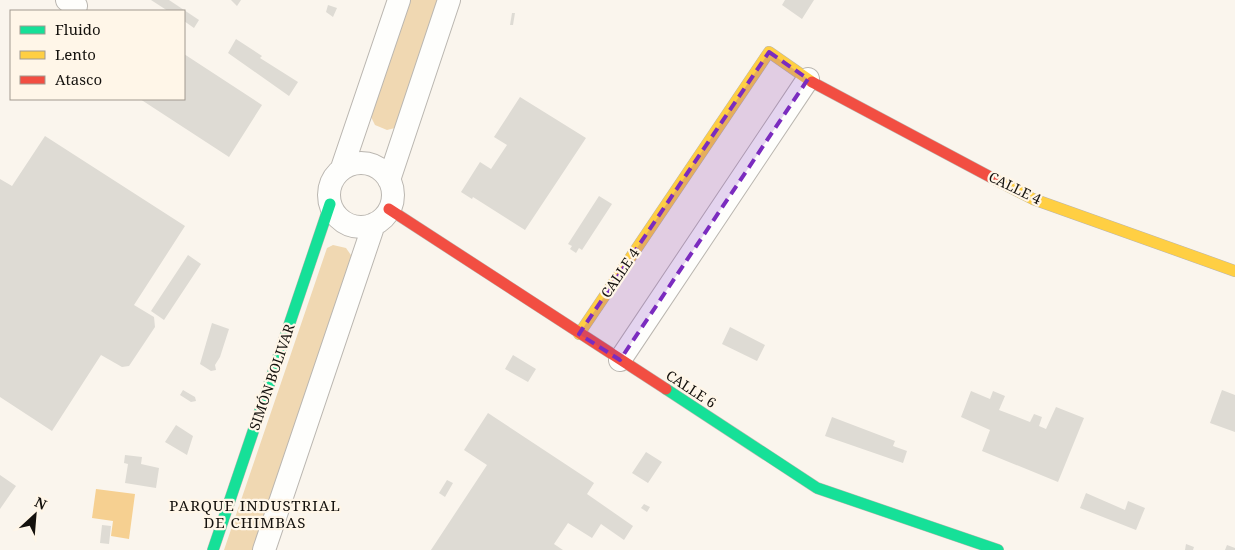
<svg xmlns="http://www.w3.org/2000/svg" width="1235" height="550" font-family="'Noto Serif',serif">
	<rect width="100%" height="100%" fill="#faf5ed"/>
	<path fill="#f0d8b2" d="M410 0H441L395 128 387 130 375 125 371 117Z
		M333 245 346 248 353 258 254 550H224L327 248Z"/>
	<path fill="#f6d091" d="M96 489 135 494 129 539 111 536 113 521 92 518Z"/>
	<path fill="#dedbd4" d="M151 0H169L199 20 194 28 184 21V11H168Z
		M231 0H241L237 6Z
		M785 0H814L802 19 782 5Z
		M328 5 337 8 333 17 326 12Z
		M512 13H515L513 25H510Z
		M236 39 262 56 260 58 298 82 289 96 228 53Z
		M184 54 262 105 229 157 140 99H184Z
		M520 97 586 138 525 230 473 197 472 199 461 192 480 162 491 169 507 145 494 137Z
		M45 136 185 226 134 305 154 317 155 327 129 366 122 367 101 355 52 431 0 397V179L12 186Z
		M599 196 612 204 582 250 579 248 576 253 570 249 572 246 568 244Z
		M188 255 201 264 164 320 151 311Z
		M212 323 229 329 220 357 215 365 216 370 211 371 200 364Z
		M730 327 765 345 757 361 722 344Z
		M513 355 536 369 528 382 505 369Z
		M183 390 195 397 196 401 191 402 180 395Z
		M1222 390 1235 395V432L1210 423Z
		M971 391 990 399 993 391 1005 396 999 410 1030 422 1034 414 1042 417 1039 426 1046 429 1056 407 1084 418 1058 482 982 451 990 430 961 417Z
		M488 413 594 483 587 494 633 526 624 540 601 524 592 538 568 523 554 544 563 550H431L487 465 464 450Z
		M832 417 895 441 893 446 907 451 903 463 825 436Z
		M176 425 193 436 187 455 165 442Z
		M646 452 662 462 648 483 632 473Z
		M125 455 142 457 141 464 159 468 156 488 125 483 128 464 124 463Z
		M0 475 16 486 0 509Z
		M447 480 453 483 445 497 439 493Z
		M1086 493 1125 510 1128 501 1145 508 1136 530 1080 508Z
		M331 501 336 503 333 511 328 509Z
		M644 504 650 507 647 512 641 508Z
		M102 525 111 526 109 544 100 543Z
		M1186 544 1194 547 1193 550H1185Z
		M1227 545 1235 548V550H1225Z"/>
	<g fill="none" stroke-linecap="round" stroke-linejoin="round">
		<defs>
			<path id="street" d="M67 0 76 6
				M329 195a32 32 0 1 1 64 0a32 32 0 1 1-64 0Z
				M342 168 399 0
				M389 180 449 0
				M620 360 808 79
				M264 550 374 224"/>
			<path id="fast" d="M666 389 817 488 998 550
				M213 550 330 204"/>
			<path id="slow" d="M996 180 1033 199 1235 271
				M579 334 769 52 812 82"/>
			<path id="jam" d="M812 82 996 180
				M389 209 666 389"/>
		</defs>
		<use href="#street" stroke="#bab6b0" stroke-width="24"/>
		<use href="#fast" stroke="#bab6b0" stroke-width="12"/>
		<use href="#slow" stroke="#bab6b0" stroke-width="12"/>
		<use href="#jam" stroke="#bab6b0" stroke-width="12"/>
		<use href="#street" stroke="#fefefc" stroke-width="22"/>
		<use href="#fast" stroke="#16e098" stroke-width="11"/>
		<use href="#slow" stroke="#ffcf43" stroke-width="11"/>
		<use href="#jam" stroke="#f24e42" stroke-width="11"/>
	</g>
	<path fill="#7b2cbf" fill-opacity="0.2" stroke="#7b2cbf" stroke-width="4" stroke-dasharray="10 6" stroke-linejoin="round" d="M769 52 808 79 620 360 579 334Z"/>
	<g text-anchor="middle" stroke-width="4.5" stroke-linejoin="round" paint-order="stroke">
		<g font-size="14" fill="#14110d" stroke="#fff6e8">
			<text transform="translate(1015 188) rotate(26)" y="5">CALLE 4</text>
			<text transform="translate(620 273) rotate(-56)" y="5">CALLE 4</text>
			<text transform="translate(272 377) rotate(-71)" y="5">SIMÓN BOLIVAR</text>
			<text transform="translate(691 389) rotate(33)" y="5">CALLE 6</text>
		</g>
		<g font-size="15" letter-spacing="1" fill="#14110d" stroke="#fff6e8">
			<text x="255" y="511">PARQUE INDUSTRIAL<tspan x="255" dy="17">DE CHIMBAS</tspan></text>
		</g>
	</g>
	<rect x="10" y="10" width="175" height="90" fill="#fff6e8" stroke="#a19a90"/>
	<rect x="20" y="26" width="25" height="8" fill="#16e098" stroke="#a19a90"/>
	<text x="55" y="35" font-size="15" fill="#14110d">Fluido</text>
	<rect x="20" y="51" width="25" height="8" fill="#ffcf43" stroke="#a19a90"/>
	<text x="55" y="60" font-size="15" fill="#14110d">Lento</text>
	<rect x="20" y="76" width="25" height="8" fill="#f24e42" stroke="#a19a90"/>
	<text x="55" y="85" font-size="15" fill="#14110d">Atasco</text>
	<g transform="translate(35 515) rotate(26)" stroke="#fff6e8" stroke-width="4" paint-order="stroke">
	<path d="M0-4L9 19L0 12L-9 19Z" fill="#14110d"/>
	<text y="-8" font-size="14" font-weight="bold" text-anchor="middle" fill="#14110d">N</text>
	</g>
</svg>
